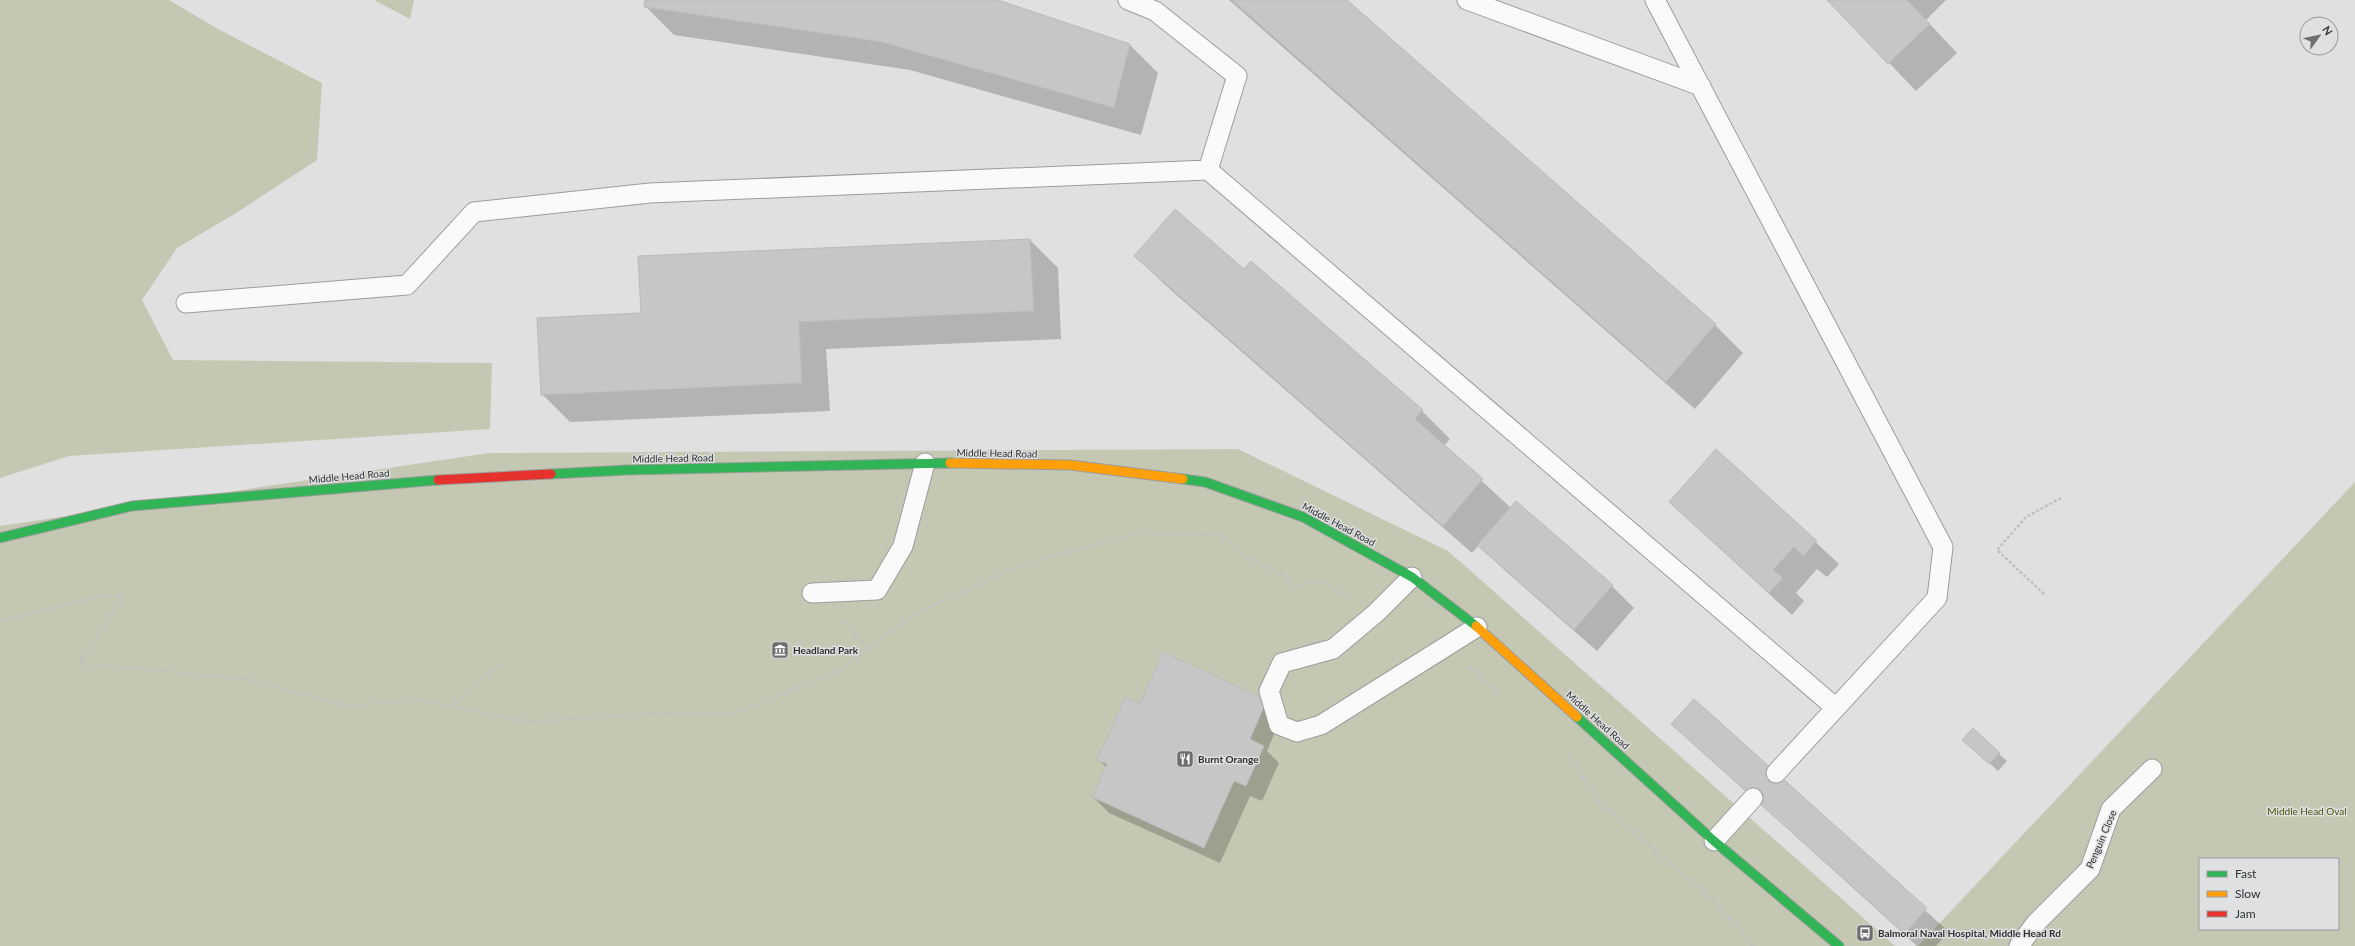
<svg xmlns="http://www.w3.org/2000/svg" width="2355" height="946" font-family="Lato,sans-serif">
	<rect width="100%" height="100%" fill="#e0e0e1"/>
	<path fill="#c4c8b3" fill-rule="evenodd" d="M0 0H169L218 29 322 83 317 160 236 213 177 248 142 300 173 360 492 363 490 429 69 456 0 478Z
		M374 0H414L410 19Z
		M1238 449 1448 551 1895 946H0V526L489 453Z
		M2355 482V946H1918ZM2200 859H2338V929H2200Z"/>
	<path fill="#0003" d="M646 0H995L1130 45 1158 73 1141 135 910 70 674 35 645 6Z
		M1229 0H1346L1715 325 1743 353 1695 409Z
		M1829 0H1946L1926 20 1957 53 1916 91Z
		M1030 240 1058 268 1061 339 826 349 830 411 570 422 542 394 642 314Z
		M1136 256 1244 271 1251 262 1422 411 1450 439 1444 446 1511 508 1612 586 1634 608 1597 651 1501 567 1479 545 1472 553 1164 284Z
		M1716 450 1839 564 1827 577 1817 569 1796 593 1804 601 1792 615 1670 502Z
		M1163 654 1282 716 1267 751 1279 763 1262 801 1250 796 1220 863 1109 813 1093 797 1106 767 1098 759 1140 705Z
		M1694 701 1949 932 1936 946H1917L1673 724Z
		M1972 747 1999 754 2007 761 1998 771Z"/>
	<path fill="#c6c6c7" stroke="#bababa" d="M645 0H998L1130 44 1114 108 881 42 644 7Z
		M1232 0H1347L1716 324 1666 382Z
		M1827 0H1907L1930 24 1888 64Z
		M1175 209 1244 269 1251 261 1423 410 1415 419 1483 479 1443 526 1134 256Z
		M1030 239 1034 311 799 322 802 383 541 395 537 318 641 313 638 256Z
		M1716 449 1817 541 1803 556 1794 547 1773 570 1783 578 1769 593 1669 502Z
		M1516 501 1613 585 1574 630 1477 545Z
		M1163 652 1267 700 1250 739 1264 746 1246 786 1234 781 1204 848 1092 797 1107 764 1097 760 1125 698 1140 704Z
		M1694 699 1927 908 1905 934 1671 724Z
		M1973 728 2000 753 1989 764 1962 740Z"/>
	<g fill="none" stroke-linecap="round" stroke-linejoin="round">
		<defs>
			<path id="lane" d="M1128 0 1155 11 1237 76 1208 170
				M1467 0 1701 86
				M1655 0 1943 547 1937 598 1776 773
				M186 303 407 285 474 212 650 193 1208 170 1836 708
				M1412 577 1376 613 1333 649 1282 663 1269 691 1279 725 1297 732 1321 725 1477 627
				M812 593 877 590 903 546 925 463
				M1714 841 1753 798
				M2019 946 2035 924 2090 869 2111 809 2152 769"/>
			<path id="fast" d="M551 474 627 470 950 463
				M1183 479 1205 482 1303 517 1412 577 1476 626
				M0 538 132 506 438 480
				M1577 717 1714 841 1839 946"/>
			<path id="slow" d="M950 463 1070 465 1183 479
				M1476 626 1577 717"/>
			<path id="jam" d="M438 480 551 474"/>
		</defs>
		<use href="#lane" stroke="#9c9c9d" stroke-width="21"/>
		<use href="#fast" stroke="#9c9c9d" stroke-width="11"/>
		<use href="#slow" stroke="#9c9c9d" stroke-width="11"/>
		<use href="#jam" stroke="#9c9c9d" stroke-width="11"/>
		<path stroke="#bfc0c1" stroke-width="2.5" stroke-dasharray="3 2" stroke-linecap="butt" d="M2044 594 1997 550 2026 517 2061 498
			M0 621 101 596 124 595 79 663 246 679 346 706 422 700 525 722 660 713 731 715 840 671 914 614 1024 564 1140 533 1220 535 1246 557 1282 574 1296 586 1319 581 1348 595
			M845 622 868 650
			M1469 667 1497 691
			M452 706 502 662
			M1568 755 1600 803 1705 893 1741 931 1752 946"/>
		<use href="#lane" stroke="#fafafa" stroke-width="19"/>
		<use href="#fast" stroke="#30b455" stroke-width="9"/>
		<use href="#slow" stroke="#ff9f0a" stroke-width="9"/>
		<use href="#jam" stroke="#e5322d" stroke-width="9"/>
	</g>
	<defs>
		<symbol id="museum-square" viewBox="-11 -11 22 22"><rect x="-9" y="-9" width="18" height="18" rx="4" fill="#6d6e6f" stroke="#dfe0e2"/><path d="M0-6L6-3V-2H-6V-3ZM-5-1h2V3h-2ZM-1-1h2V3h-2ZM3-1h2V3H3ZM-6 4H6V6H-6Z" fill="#fff"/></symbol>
		<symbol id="restaurant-square" viewBox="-11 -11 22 22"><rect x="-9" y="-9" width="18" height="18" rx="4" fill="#6d6e6f" stroke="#dfe0e2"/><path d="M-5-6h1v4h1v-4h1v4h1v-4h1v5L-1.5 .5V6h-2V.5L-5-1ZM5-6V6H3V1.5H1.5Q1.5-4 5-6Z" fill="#fff"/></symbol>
		<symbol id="bus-square" viewBox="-11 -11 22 22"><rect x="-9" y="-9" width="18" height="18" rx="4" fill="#6d6e6f" stroke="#dfe0e2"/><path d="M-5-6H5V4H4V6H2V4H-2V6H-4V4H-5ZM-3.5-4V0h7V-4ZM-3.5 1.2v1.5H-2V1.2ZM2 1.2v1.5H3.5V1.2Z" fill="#fff"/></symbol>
	</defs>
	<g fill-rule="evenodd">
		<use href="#museum-square" x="770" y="640" width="20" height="20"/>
		<use href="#restaurant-square" x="1175" y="749" width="20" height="20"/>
		<use href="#bus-square" x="1855" y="923" width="20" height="20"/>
	</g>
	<g text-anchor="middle" stroke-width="3" stroke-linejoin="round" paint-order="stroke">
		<g font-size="10" fill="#2f3031" stroke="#dfe0e2">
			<text transform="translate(997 453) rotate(1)" y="4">Middle Head Road</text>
			<text transform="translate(673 458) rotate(-1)" y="4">Middle Head Road</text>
			<text transform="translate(349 476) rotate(-5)" y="4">Middle Head Road</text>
			<text transform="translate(1339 524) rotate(28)" y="4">Middle Head Road</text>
			<text transform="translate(1598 720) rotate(42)" y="4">Middle Head Road</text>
			<text transform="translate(2101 839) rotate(-67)" y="4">Penguin Close</text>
		</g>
		<g font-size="10" font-weight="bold" fill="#2f3031" stroke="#dfe0e2" text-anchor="start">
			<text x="793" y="654">Headland Park</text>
			<text x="1198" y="763">Burnt Orange</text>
			<text x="1878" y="937">Balmoral Naval Hospital, Middle Head Rd</text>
		</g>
		<g font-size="10" fill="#495204" stroke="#dfe0e2">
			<text x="2307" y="815">Middle Head Oval</text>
		</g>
	</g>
	<rect x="2199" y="858" width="140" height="72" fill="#dfe0e2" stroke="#999a9b"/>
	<rect x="2207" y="871" width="20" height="6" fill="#30b455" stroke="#999a9b"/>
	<text x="2235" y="878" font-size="12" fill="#2f3031">Fast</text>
	<rect x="2207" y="891" width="20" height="6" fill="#ff9f0a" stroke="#999a9b"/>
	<text x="2235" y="898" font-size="12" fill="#2f3031">Slow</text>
	<rect x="2207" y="911" width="20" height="6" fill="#e5322d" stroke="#999a9b"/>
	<text x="2235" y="918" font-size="12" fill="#2f3031">Jam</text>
	<g transform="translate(2319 36) rotate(57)"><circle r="19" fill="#dfe0e2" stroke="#999a9b"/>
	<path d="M0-3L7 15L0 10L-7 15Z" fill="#6d6e6f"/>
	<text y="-6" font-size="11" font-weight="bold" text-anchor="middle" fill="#2f3031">N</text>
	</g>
</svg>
